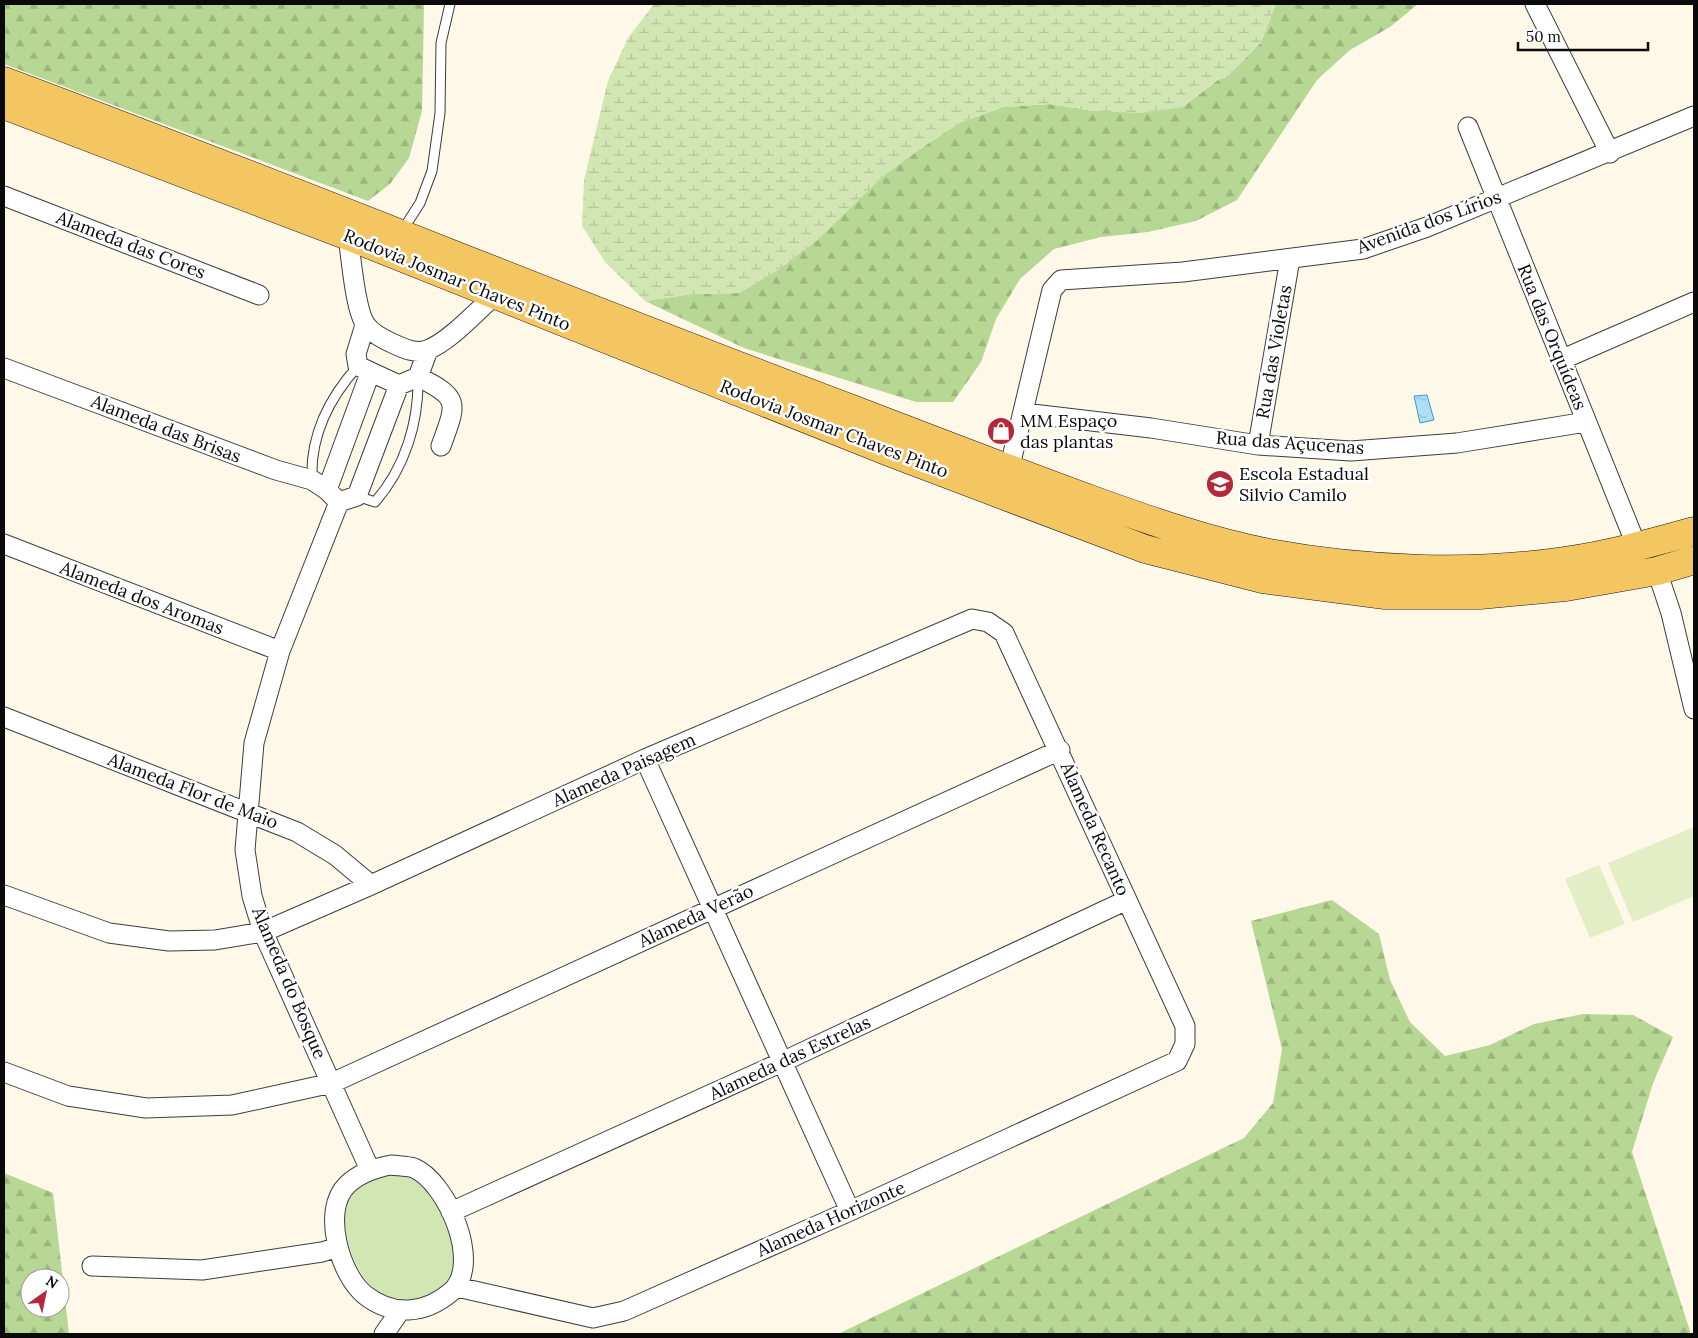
<svg xmlns="http://www.w3.org/2000/svg" width="1698" height="1338" font-family="Lora,serif">
	<defs>
		<pattern id="forest-firs" width="22" height="20" patternUnits="userSpaceOnUse" patternTransform="scale(1.25)"><rect width="22" height="20" fill="#b7d794"/><path d="M5 1l3.5 6h-7zM16 11l3.5 6h-7z" fill="#9cb77e"/></pattern>
		<pattern id="wetland-marsh" width="20" height="14" patternUnits="userSpaceOnUse" patternTransform="scale(1.25)"><rect width="20" height="14" fill="#d2e6b4"/><path d="M1 5h8M5 5V1M11 12h8M15 12V8" fill="none" stroke="#b3c499"/></pattern>
		<pattern id="water-ripples" width="26" height="14" patternUnits="userSpaceOnUse" patternTransform="scale(1.25)"><rect width="26" height="14" fill="#afdff4"/><path d="M2 4q2-2 4 0t4 0M15 11q2-2 4 0t4 0" fill="none" stroke="#95bed0"/></pattern>
	</defs>
	<rect width="100%" height="100%" fill="#fef8e8"/>
	<path fill="url(#forest-firs)" fill-rule="evenodd" d="M4 4H424L422 111 409 158 390 184 368 201 4 64Z
		M1276 4H1418L1390 27 1350 50 1317 80 1237 200 1196 221 1148 232 1101 237 1054 249 1020 279 996 319 981 362 953 402H916L744 348 645 301 693 294 739 293 779 269 816 241 883 176 920 149 959 123 1003 107 1049 104 1094 111 1183 107 1219 79 1227 77 1261 42Z
		M1332 900 1379 934 1390 980 1410 1022 1445 1056 1490 1045 1534 1024 1583 1014 1633 1015 1673 1037 1653 1083 1632 1152 1691 1334H838L1244 1138 1273 1103 1282 1049 1251 921Z
		M4 1173 53 1193 69 1334H4ZM30 1278H60V1308H30Z"/>
	<path fill="url(#wetland-marsh)" d="M654 4H1276L1261 42 1227 77 1218 79 1183 107 1139 113 1094 111 1049 104 1003 107 959 123 920 149 883 176 816 241 779 269 739 293 693 294 645 301 605 262 582 226 584 180 608 81 628 38Z"/>
	<path fill="#d2e6b4" d="M391 1175C397 1176 405 1176 410 1178 434 1189 460 1245 452 1270 448 1283 439 1291 427 1296 408 1303 386 1300 371 1286 352 1267 333 1214 354 1192 363 1182 379 1178 391 1175Z"/>
	<path fill="#e3eec6" d="M1694 827V896L1633 922 1608 863Z
		M1599 865 1625 924 1590 938 1565 879Z"/>
	<path fill="url(#water-ripples)" stroke="#3899c8" d="M1427 395 1434 420 1420 423 1414 396Z"/>
	<g fill="none" stroke-linecap="round" stroke-linejoin="round">
		<defs>
			<path id="service" d="M402 231 420 203 432 171 440 113 441 43 450 4
				M312 480C310 436 329 398 358 366
				M357 496 375 502C405 468 419 422 418 377"/>
			<path id="minor" d="M1535 4 1610 153
				M1468 127 1637 547
				M4 196 259 295
				M348 236C351 256 355 311 366 325 372 334 385 340 394 344 405 349 416 354 427 350 449 342 477 311 495 295
				M365 325 356 354 358 366 399 385 418 377 428 350
				M1563 359 1694 302
				M4 368 276 470 312 480 327 490
				M418 377C462 398 456 404 441 446
				M1024 413 1151 428 1258 445 1351 451 1457 443 1586 422
				M1258 445 1290 259
				M1009 470 1052 290 1061 280 1183 272 1363 249 1427 227 1694 116
				M335 498 327 490 370 373
				M339 502 280 651 254 743 245 850 252 896 263 932 370 1170
				M339 502 357 496 399 385
				M4 544 280 651
				M1657 571 1671 613 1694 709
				M4 717 297 832 335 855 371 885
				M645 759 850 1211
				M4 895 109 933 169 941 215 940 263 932 371 885 645 759 972 619 988 622 1004 633 1185 1026V1044L1177 1061 850 1211 624 1311 593 1318 457 1287
				M4 1072 68 1096 146 1108 232 1105 332 1083 1060 750
				M391 1165C398 1166 407 1166 414 1168 447 1182 483 1265 451 1292 425 1314 393 1317 365 1295 340 1275 321 1210 347 1185 359 1173 375 1168 391 1165Z
				M451 1212 782 1062 1127 900
				M92 1266 202 1270 322 1252 338 1247
				M384 1334 400 1311"/>
			<path id="primary" d="M4 81C289 187 570 303 855 410 933 440 1011 470 1090 499 1148 520 1208 541 1269 553 1362 570 1470 575 1564 561 1608 555 1651 543 1694 531
				M4 105 348 236 889 452 1145 549 1262 579 1385 595H1480L1566 587 1657 571 1694 560"/>
		</defs>
		<use href="#service" stroke="#3d3d3d" stroke-width="11"/>
		<use href="#minor" stroke="#3d3d3d" stroke-width="21"/>
		<use href="#primary" stroke="#1b1b1b" stroke-width="29"/>
		<use href="#service" stroke="#fff" stroke-width="9"/>
		<use href="#minor" stroke="#fff" stroke-width="19"/>
		<use href="#primary" stroke="#f4c662" stroke-width="28"/>
	</g>
	<defs>
		<symbol id="shop-disc" viewBox="-11 -11 22 22"><circle r="9.5" fill="#b52839" stroke="#fff"/><path d="M-5-2.5h2.3a2.7 3.5 0 0 1 5.4 0H5L5.5 6h-11ZM-1.5-2.5h3a1.5 2.3 0 0 0-3 0Z" fill="#fff"/></symbol>
		<symbol id="school-disc" viewBox="-11 -11 22 22"><circle r="9.5" fill="#b52839" stroke="#fff"/><path d="M0-5L7-2L0 1L-7-2ZM-4 1L0 2.5L4 1V4Q0 6-4 4Z" fill="#fff"/></symbol>
	</defs>
	<g fill-rule="evenodd">
		<use href="#shop-disc" x="985" y="415" width="32" height="32"/>
		<use href="#school-disc" x="1204" y="468" width="32" height="32"/>
	</g>
	<g text-anchor="middle" stroke-width="5" stroke-linejoin="round" paint-order="stroke">
		<g font-size="18" fill="#0a0a0a" stroke="#fff">
			<text transform="translate(1429 222) rotate(-20)" y="6">Avenida dos Lírios</text>
			<text transform="translate(131 245) rotate(21)" y="6">Alameda das Cores</text>
			<text transform="translate(457 280) rotate(22)" y="6">Rodovia Josmar Chaves Pinto</text>
			<text transform="translate(1552 337) rotate(68)" y="6">Rua das Orquídeas</text>
			<text transform="translate(1274 352) rotate(-80)" y="6">Rua das Violetas</text>
			<text transform="translate(166 429) rotate(21)" y="6">Alameda das Brisas</text>
			<text transform="translate(834 429) rotate(21)" y="6">Rodovia Josmar Chaves Pinto</text>
			<text transform="translate(1290 443) rotate(4)" y="6">Rua das Açucenas</text>
			<text transform="translate(142 598) rotate(21)" y="6">Alameda dos Aromas</text>
			<text transform="translate(624 770) rotate(-24)" y="6">Alameda Paisagem</text>
			<text transform="translate(193 791) rotate(21)" y="6">Alameda Flor de Maio</text>
			<text transform="translate(1095 829) rotate(66)" y="6">Alameda Recanto</text>
			<text transform="translate(696 916) rotate(-25)" y="6">Alameda Verão</text>
			<text transform="translate(289 983) rotate(67)" y="6">Alameda do Bosque</text>
			<text transform="translate(790 1058) rotate(-25)" y="6">Alameda das Estrelas</text>
			<text transform="translate(831 1219) rotate(-24)" y="6">Alameda Horizonte</text>
		</g>
		<g font-size="18" fill="#0a0a0a" stroke="#fff" text-anchor="start">
			<text x="1020" y="427">MM Espaço<tspan x="1020" dy="21">das plantas</tspan></text>
			<text x="1239" y="480">Escola Estadual<tspan x="1239" dy="21">Silvio Camilo</tspan></text>
		</g>
	</g>
	<rect width="1698" height="1338" fill="none" stroke="#0a0a0a" stroke-width="10"/>
	<g transform="translate(45 1293) rotate(33)"><circle r="24" fill="#ffffff" stroke="#9d9d9d"/>
	<path d="M0-4L9 19L0 12L-9 19Z" fill="#b52839"/>
	<text y="-8" font-size="14" font-weight="bold" text-anchor="middle" fill="#0a0a0a">N</text>
	</g>
	<path d="M1518 42v8h130v-8" fill="none" stroke="#0a0a0a" stroke-width="2.5"/>
	<text x="1526" y="42" font-size="15" fill="#0a0a0a" stroke="#ffffff" stroke-width="4" paint-order="stroke">50 m</text>
</svg>
